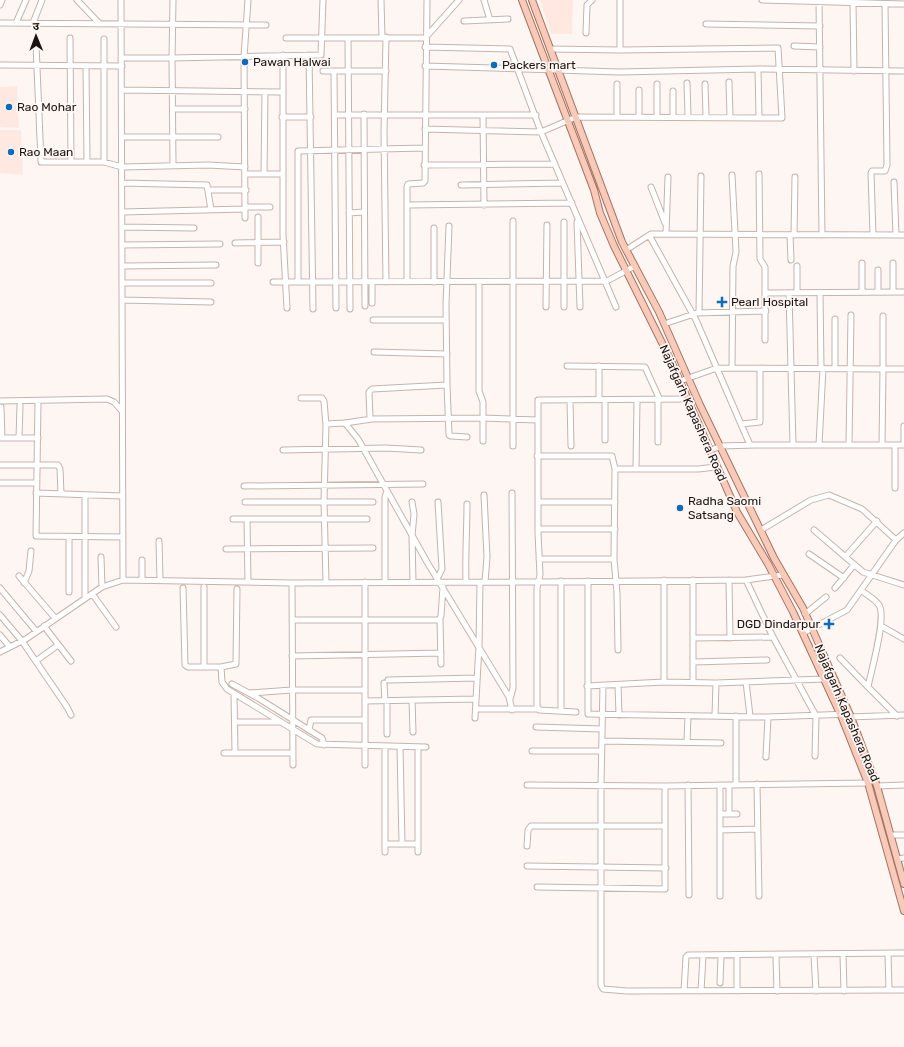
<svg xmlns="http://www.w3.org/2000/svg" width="904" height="1047" font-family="Rubik,'Noto Sans Devanagari',sans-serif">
	<rect width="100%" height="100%" fill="#fef6f3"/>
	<path fill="#ffe8df" d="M540 0H573L572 34H551Z
		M17 86 19 128 0 127V87Z
		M0 130H21L23 175 0 173Z"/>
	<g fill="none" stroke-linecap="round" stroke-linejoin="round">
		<defs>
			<path id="minor" d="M77 0 99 23
				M121 0 123 580
				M381 0 382 37
				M484 0 490 20
				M762 0 904 4
				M819 2 822 235
				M853 3 854 71
				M0 5 2 0
				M464 21 508 19
				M0 23 266 25
				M16 23 26 0
				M33 23 42 0
				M706 24 820 26
				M586 33 587 5 592 0
				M70 38 71 162
				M286 38H425L459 0
				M348 38 350 309
				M104 39V162
				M36 44 41 162H104L122 167 208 165 245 167
				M794 46 820 47
				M425 47 510 49 541 132 616 307
				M550 49 620 50
				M283 55V235L287 308
				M309 55 313 309
				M121 58H172L173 0
				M0 65 122 66
				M86 66 87 162
				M425 66 620 72 758 69 904 71
				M758 69 759 117
				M323 71H386
				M334 72 336 308
				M729 82 730 117
				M687 83 688 116
				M657 84V116
				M705 84 706 116
				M122 90 283 92
				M673 91V116
				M173 109H245
				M364 114 365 306
				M335 115H536
				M483 116 484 205
				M282 117H311
				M617 117V84
				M639 117V90
				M425 129 541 132 576 117 782 118 778 48 620 50V0
				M122 137H218
				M173 165 172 58 321 55 323 0
				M424 165 555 164
				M245 174H283
				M264 174 265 92
				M759 174 760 259 765 267V340
				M894 182 896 235
				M122 183 207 185 211 210
				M461 185 563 183
				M651 187 665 223
				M209 190H246
				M407 205 572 203
				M245 207H270
				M122 212 245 209
				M349 213 364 212
				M245 218 244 57 248 0
				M513 221V446
				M564 222V307
				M577 222 580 307
				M122 227 194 228
				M666 234 668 177
				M649 235 696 320 750 445
				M790 235 791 260
				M794 235 795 177
				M873 235 871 173 872 171H885L887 165 885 4
				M235 243 284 242
				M122 245 220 244
				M626 250 651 234 904 235
				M258 263V217
				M122 266 216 265
				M878 270V292
				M273 282 607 281 635 266
				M298 282V151L424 148
				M372 282V303
				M386 282 384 132 386 37
				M407 282V187L408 184 423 183 425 181 427 0
				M434 282V228
				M479 282V391L483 402V441
				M122 283H211
				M862 292V263
				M893 292V263
				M766 293 904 292
				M789 293 793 445
				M797 293V266
				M820 293 821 368
				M122 300 211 302
				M546 307 547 225
				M699 313 701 176
				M373 320H446
				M664 324 697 313 766 311
				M374 352 447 354
				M567 366 645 367 660 400
				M599 366V400
				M732 368 733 266 736 252 732 175
				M835 368V319
				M680 381 717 368 883 369V316
				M447 385 449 435 451 436 467 437
				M301 398H322L324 401 326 425 324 501 326 582
				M570 400 571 446
				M0 401 107 399 114 402 122 411
				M38 403 36 536 123 537
				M1 407 2 438
				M370 419 369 392 372 389 447 385 446 305 449 226
				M345 423 358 439 427 562 509 697 512 710
				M326 424 345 423 372 419 483 418 537 420
				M741 424 760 422V368
				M0 438H38
				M19 438 20 405
				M605 440V400
				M658 442V400
				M819 445 823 368
				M849 445 851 315
				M882 445 883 369H904
				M904 445V426
				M283 450 386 448 421 450
				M709 451 721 446 755 445H904
				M537 456H612L615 469
				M0 465H58L60 469 61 494
				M636 468 637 400
				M0 483H36
				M244 486 423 484
				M895 488V445
				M36 493 122 496
				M484 495 487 557 485 582
				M245 502H373
				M412 502 414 514 412 536 413 582
				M538 502H615
				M233 519H367
				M247 519 248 582
				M539 529H615
				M761 530 811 500 829 495 862 509 896 540
				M814 530 863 572 904 585
				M69 537V592
				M159 541 160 580
				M226 549 373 548
				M809 554 844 578
				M846 556 877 521
				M101 557 102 587
				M539 559H614
				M19 576 55 618
				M437 579 442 569 438 502
				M142 580V560
				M664 580V682
				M693 580V682
				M729 580 730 638
				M561 581V710
				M588 581V714L768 717 850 714
				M365 582V765
				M385 582V497L387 491
				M466 582C465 556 467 530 467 504
				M24 583 29 571 31 551
				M292 583 293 765
				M204 587V666
				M0 588 36 631
				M183 588 185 665 188 667H221L236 664 237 589
				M835 588 854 565
				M862 591C867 595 875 599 879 605 887 617 871 671 868 687L897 716
				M93 595 116 627
				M85 598V495
				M805 614 826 597
				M0 615 22 641 67 707 71 715
				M440 619 441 664
				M292 620H439L441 616 443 587
				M44 626 71 661
				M881 626 904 639
				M803 633 847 610 896 540 904 533
				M0 635 10 647
				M773 637 816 716 815 756
				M693 638 773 637 746 580
				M618 650 617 593 614 559 615 469H698L716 467
				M0 652 26 639 102 587 123 580 292 583 538 582 746 580 783 575
				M292 656 441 653
				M840 658 868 687
				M36 661 58 645
				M694 662 767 660
				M221 667 222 682 227 689 317 744 426 747
				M388 680 477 678
				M746 682 750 716
				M384 683 385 701
				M232 684 258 698 322 738 324 745
				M603 685 601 785V985L603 989 627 991 904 990
				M618 685 619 715
				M587 686 664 682 716 683 824 679
				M234 693 235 753
				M249 693 292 690H365
				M510 699 513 688 512 493
				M412 700 413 732
				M365 701 476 699
				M387 701V734
				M476 709H539
				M576 712 539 710 537 706V588L540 575 538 533V400L688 399
				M715 716 716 683
				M736 716V785
				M849 717 904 715
				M475 718 479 646 480 582
				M235 722H280
				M536 727 602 729
				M309 730 311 720H365
				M602 741 721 743
				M687 742 688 716
				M385 746V852
				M400 747 402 844
				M532 751H601
				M224 753H292
				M766 757 768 717
				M757 784 759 896
				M527 785 665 786 868 783
				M688 785 689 895
				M720 785V896
				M877 786 904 785
				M720 814H737
				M729 814V785
				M720 830 758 829
				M892 835H904
				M385 844H418
				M527 846 528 830 531 826H665
				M418 852V747
				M897 859 904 858
				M527 866 666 868
				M537 887 665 889V786
				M888 954 889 990
				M814 955 816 991
				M843 955 844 991
				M776 956 777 991
				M720 983 721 956
				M684 991 686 957 688 955 904 953
				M701 991 703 956
				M737 991V956"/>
			<path id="major" d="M522 0 594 190 600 213 614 246 672 363 737 512 768 564 793 612 842 718 868 783 904 911
				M532 0 622 242 659 312 700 405 774 558 803 608 851 717 877 786 904 884"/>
		</defs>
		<use href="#minor" stroke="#c6b3ac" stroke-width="7"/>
		<use href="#major" stroke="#a67360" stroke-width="8"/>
		<use href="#minor" stroke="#fff" stroke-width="5"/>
		<use href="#major" stroke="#f7cab9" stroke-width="6"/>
	</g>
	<g fill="#0e6bb8" stroke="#fef6f3" stroke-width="1.5">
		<circle cx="245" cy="62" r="4"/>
		<circle cx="494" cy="65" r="4"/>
		<circle cx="9" cy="107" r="4"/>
		<circle cx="11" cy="152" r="4"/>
		<path d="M720 296h4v4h4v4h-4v4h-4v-4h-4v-4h4z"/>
		<circle cx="680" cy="508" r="4"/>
		<path d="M827 618h4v4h4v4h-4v4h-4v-4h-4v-4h4z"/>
	</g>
	<g text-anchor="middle" stroke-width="3.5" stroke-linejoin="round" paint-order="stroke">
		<g font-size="12" fill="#1a1310" stroke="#fef6f3" text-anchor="start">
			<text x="253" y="66">Pawan Halwai</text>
			<text x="502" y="69">Packers mart</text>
			<text x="17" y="111">Rao Mohar</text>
			<text x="19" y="156">Rao Maan</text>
			<text x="731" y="306">Pearl Hospital</text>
			<text x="688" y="505">Radha Saomi<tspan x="688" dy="14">Satsang</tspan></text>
			<text x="820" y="628" text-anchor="end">DGD Dindarpur</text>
		</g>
		<g font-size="12" fill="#1a1310" stroke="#fef6f3">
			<text transform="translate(693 413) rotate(66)" y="4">Najafgarh Kapashera Road</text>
			<text transform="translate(847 713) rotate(67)" y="4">Najafgarh Kapashera Road</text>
		</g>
	</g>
	<g transform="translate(36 36) rotate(359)" stroke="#fef6f3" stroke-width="3" paint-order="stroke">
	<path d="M0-3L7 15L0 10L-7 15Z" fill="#1a1310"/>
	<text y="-6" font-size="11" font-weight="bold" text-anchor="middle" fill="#1a1310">उ</text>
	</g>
</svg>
